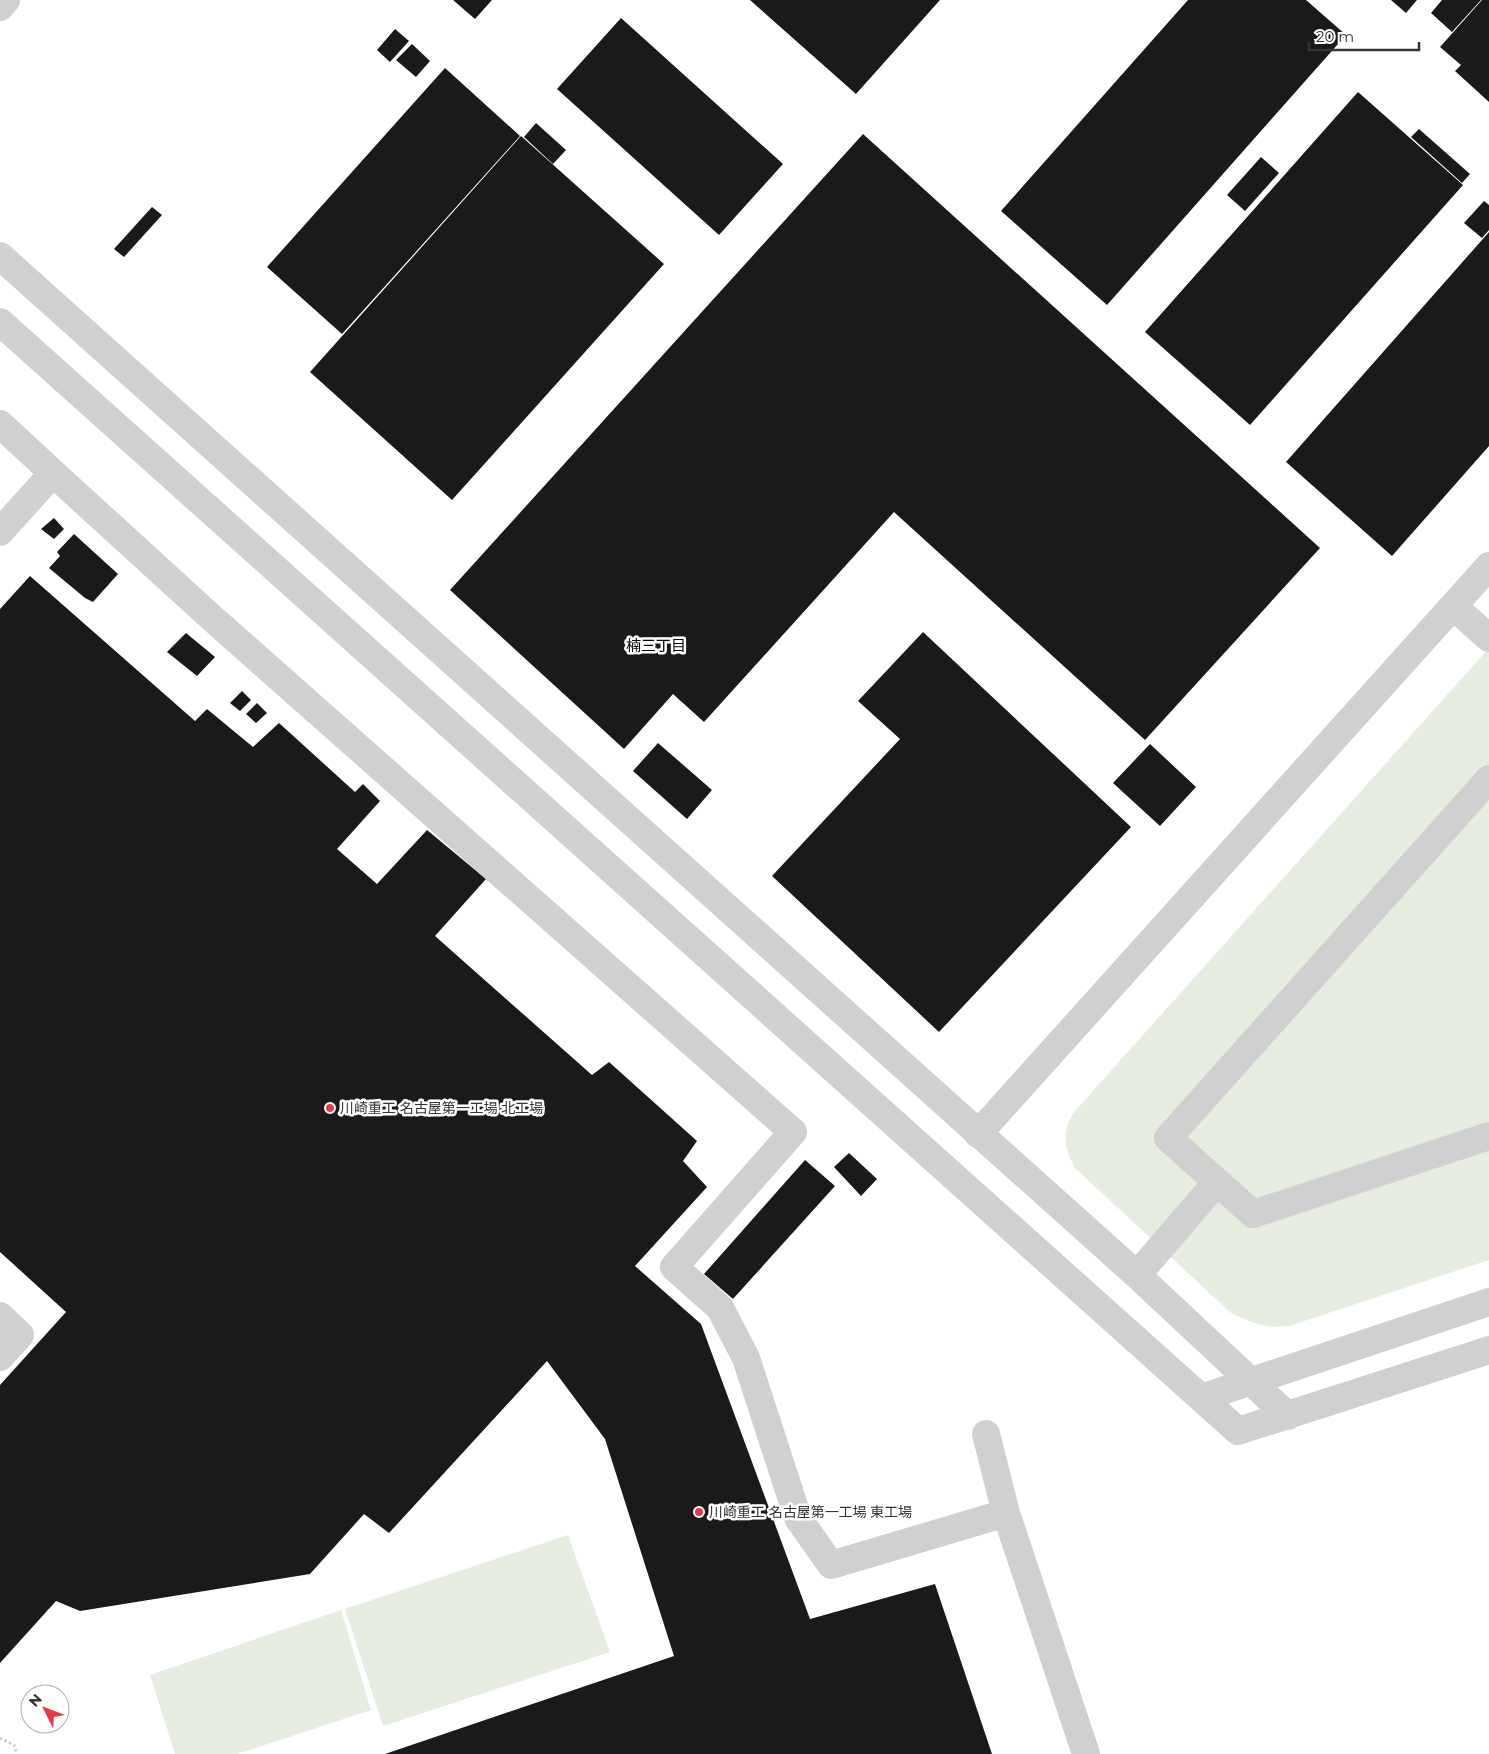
<svg xmlns="http://www.w3.org/2000/svg" width="1489" height="1754" font-family="Montserrat,'Noto Sans JP',sans-serif">
	<rect width="100%" height="100%" fill="#fff"/>
	<path fill="#e6ecdf" d="M1489 648V1260L1289 1326C1265 1329 1253 1323 1231 1313L1074 1167C1064 1145 1061 1132 1075 1111Z
		M568 1535 610 1652 383 1726 345 1609Z
		M341 1610 371 1710 237 1754H175L150 1675Z"/>
	<path fill="#1a1a1a" d="M453 0H492L475 19Z
		M750 0H940L856 94Z
		M1188 0H1306L1346 35 1107 305 1001 211Z
		M1391 0H1417L1406 13Z
		M1442 0H1481L1452 32 1431 13Z
		M1482 0H1489V102L1455 71 1461 65 1440 47Z
		M621 18 783 164 719 235 557 89Z
		M395 29 409 41 390 62 377 50Z
		M412 44 430 61 416 77 396 60Z
		M445 68 520 136 342 334 267 267Z
		M1358 92 1463 185 1250 425 1145 332Z
		M536 123 566 150 553 164 524 137Z
		M1419 129 1470 174 1462 183 1411 137Z
		M863 134 1320 548 1145 740 894 512 704 722 673 694 624 749 450 590Z
		M521 136 664 264 452 500 310 372Z
		M1261 157 1279 173 1245 211 1227 195Z
		M1484 201 1489 205V230L1482 238 1464 223Z
		M152 207 162 215 124 257 114 249Z
		M1489 232V446L1392 556 1286 462Z
		M54 518 64 529 54 539 41 529Z
		M74 534 118 574 93 602 85 598 49 568 60 556 57 552Z
		M30 576 195 721 207 709 253 747 279 723 355 792 363 784 380 801 337 849 377 884 427 830 486 879 435 936 592 1075 609 1062 697 1141 683 1161 707 1187 635 1266 701 1324 810 1619 935 1584 992 1754H385L674 1656 605 1439 547 1361 389 1533 364 1514 310 1574 80 1611 56 1601 0 1663V1385L66 1312 0 1252V609Z
		M923 632 1131 827 939 1032 772 876 900 739 858 701Z
		M186 633 215 657 197 676 167 652Z
		M242 691 251 700 240 711 230 703Z
		M257 703 267 713 256 723 246 714Z
		M658 743 712 790 687 819 633 771Z
		M1150 744 1196 787 1160 826 1113 783Z
		M849 1153 877 1179 861 1196 834 1167Z
		M805 1160 835 1186 733 1299 704 1274Z"/>
	<g fill="none" stroke-linecap="round" stroke-linejoin="round">
		<path stroke="#cdcdcd" stroke-width="3" stroke-dasharray="2.5 2.5" stroke-linecap="butt" d="M0 1738 14 1745 17 1754"/>
		<path stroke="#d0d0d0" stroke-width="28" d="M0 7 6 0
			M0 256 1137 1275 1288 1416
			M0 322 1238 1431 1489 1350
			M0 424 53 473
			M0 532 53 473 213 619 793 1132 674 1267 720 1308 746 1358 798 1518 831 1565 1006 1513 1086 1754
			M1453 606 1489 638
			M1489 779 1168 1138 1253 1214 1489 1136
			M978 1134 1489 566
			M1137 1275 1217 1182
			M0 1316 20 1335 0 1357
			M1201 1398 1489 1302
			M986 1434 1006 1513"/>
	</g>
	<g fill="#e63946" stroke="#fff" stroke-width="2">
		<circle cx="330" cy="1108" r="5"/>
		<circle cx="699" cy="1512" r="5"/>
	</g>
	<g text-anchor="middle" stroke-width="5" stroke-linejoin="round" paint-order="stroke">
		<g font-size="14" fill="#333" stroke="#fff" text-anchor="start">
			<text x="340" y="1113">川崎重工 名古屋第一工場 北工場</text>
			<text x="709" y="1517">川崎重工 名古屋第一工場 東工場</text>
		</g>
		<g font-size="15" fill="#000" stroke="#fff">
			<text x="656" y="651">楠三丁目</text>
		</g>
	</g>
	<g transform="translate(45 1709) rotate(312)"><circle r="24" fill="#ffffff" stroke="#adadad"/>
	<path d="M0-4L9 19L0 12L-9 19Z" fill="#e63946"/>
	<text y="-8" font-size="14" font-weight="bold" text-anchor="middle" fill="#333333">N</text>
	</g>
	<path d="M1309 42v8h110v-8" fill="none" stroke="#333333" stroke-width="2.5"/>
	<text x="1316" y="42" font-size="15" fill="#333333" stroke="#ffffff" stroke-width="4" paint-order="stroke">20 m</text>
</svg>
